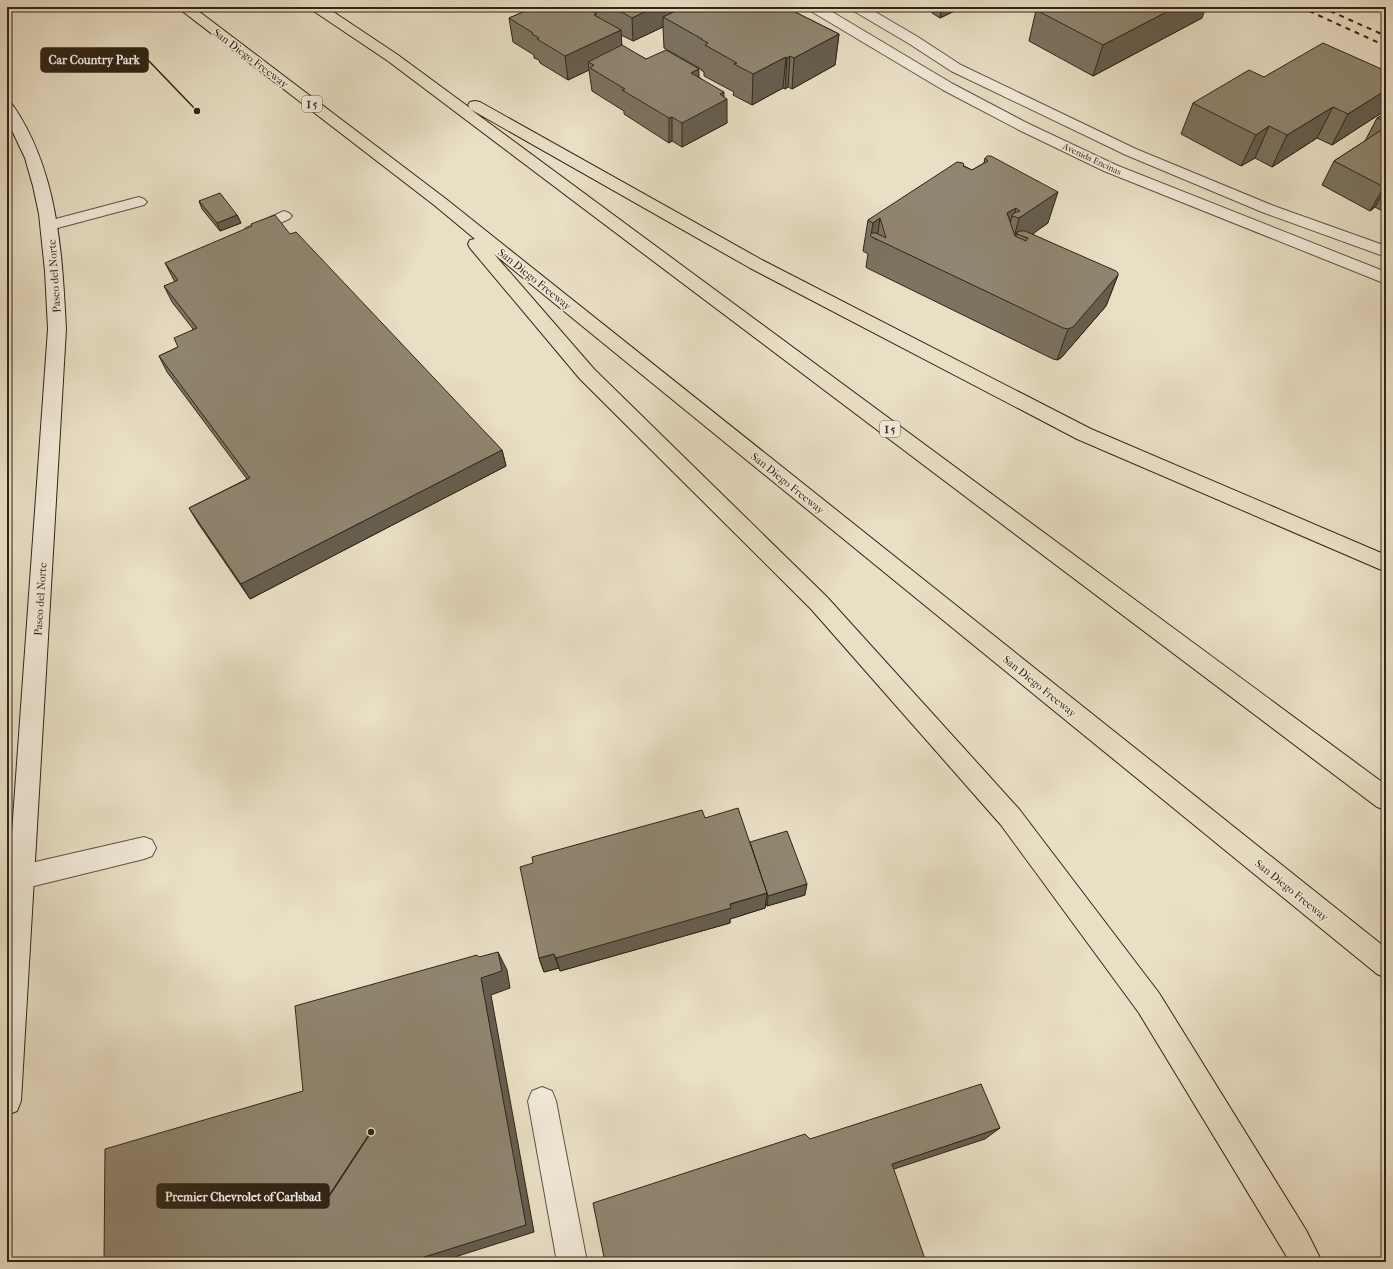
<svg xmlns="http://www.w3.org/2000/svg" width="1393" height="1269" font-family="'IM FELL French Canon',serif">
	<rect width="100%" height="100%" fill="#e9dfc5"/>
	<filter id="stains"><feTurbulence type="fractalNoise" baseFrequency=".005" numOctaves="4"/><feColorMatrix values="0 0 0 0 .2 0 0 0 0 .09 0 0 0 0 .02 0 0 0 .5 -.17"/></filter>
	<radialGradient id="worn" r=".72"><stop offset=".6" stop-color="#630" stop-opacity="0"/><stop offset="1" stop-color="#630" stop-opacity=".3"/></radialGradient>
	<g fill="none" stroke-linecap="round" stroke-linejoin="round">
		<defs>
			<path id="service" d="M139 197 144 199 147 202 144 205 50 230 44 228 42 225 44 222Z
				M284 211 289 213 292 216 289 219 252 236 246 234 244 231 246 228Z
				M144 837 152 840 156 848 152 856 144 859 22 889 13 885 10 877 13 869 22 865Z
				M542 1087 552 1091 556 1101 587 1262H557L528 1101 532 1091Z"/>
			<path id="tertiary" d="M807 7H824L953 84 1029 124 1116 165 1386 272V284L1104 171 1019 130 943 90 809 10Z
				M850 7H867L918 37 961 65 1136 149 1274 206 1386 246V257L1262 212 1126 155 951 71 908 43 852 10Z"/>
			<path id="secondary" d="M7 103 12 104C58 170 62 252 66 329L21 1101 17 1111 7 1115V903L48 329 45 271 39 214 33 186 25 158 7 120Z"/>
			<path id="motorway" d="M177 7H193L446 199 1386 948V978L1377 974 494 254 594 369 827 597 1019 809 1159 993 1306 1230 1322 1262H1290L1139 1013 1001 825 811 609 580 379 470 248 468 244 470 240 475 239 434 205Z
				M310 7H326L398 55 470 108 468 105 470 102 475 101 480 102 762 260 1091 429 1386 555V572L1077 439 750 268 470 109 1386 785V810L1377 807 388 61 312 10Z"/>
		</defs>
		<use href="#service" stroke="#5e5442" stroke-width="2"/>
		<use href="#tertiary" stroke="#5e5442" stroke-width="2"/>
		<use href="#secondary" stroke="#302517" stroke-width="2"/>
		<use href="#motorway" stroke="#302517" stroke-width="2"/>
		<use href="#service" fill="#f1ead9" fill-rule="evenodd"/>
		<use href="#tertiary" fill="#f1ead9" fill-rule="evenodd"/>
		<use href="#secondary" fill="#f1ead9" fill-rule="evenodd"/>
		<use href="#motorway" fill="#e9dfc5" fill-rule="evenodd"/>
		<path stroke="#302517" stroke-width="2" stroke-dasharray="5 5" stroke-linecap="butt" d="M1300 7 1386 46
			M1321 7 1386 36"/>
	</g>
	<path fill="#7c7361" stroke="#302517" d="M535 7H792L791 10 839 34 835 65 792 89 788 87 785 89 783 88 752 105 733 95 734 92 704 76V72L701 70V69L664 48 663 27 633 41 621 35 622 46 646 59 699 77 724 97 727 123 682 147 672 141 669 143 624 114V111L592 91 589 70 568 80 540 63 539 60 534 58V55L513 42 509 18Z
		M931 7H963L940 18 932 13 933 8Z
		M1036 10 1202 18 1093 76 1029 41Z
		M1264 77 1386 110 1332 145 1317 138 1272 167 1255 158 1241 166 1181 134 1193 103Z
		M1386 113V213L1375 207 1370 211 1322 185 1334 161 1365 141 1377 118Z
		M985 158 1048 223 1032 234 1118 275 1106 306 1061 358 1057 360 1053 359 867 268 866 267 868 254 863 251 868 220 964 166 972 170 984 163Z
		M199 201 237 215 241 223 220 231 202 209Z
		M290 234 502 450 506 466 250 599 198 523 189 508 247 479 167 372 159 356 178 347 193 329 172 302 164 286 175 282 165 263Z
		M705 818 750 842 805 895 767 906 766 903 765 908 730 919V923L560 971 559 968 544 972 539 958Z"/>
	<path fill="#655e4f" stroke="#302517" d="M655 7H675V21L663 17V27L633 41 632 18Z
		M785 7H792L790 34Z
		M942 7H963L940 18Z
		M1176 7H1206L1202 18 1093 76 1103 45Z
		M621 30 622 54 588 62 589 70 568 80 565 56Z
		M839 34 835 65 792 89 794 58Z
		M790 56 788 87 785 89 787 58Z
		M786 57 783 88 752 105 753 74Z
		M699 69V93L691 73Z
		M1386 90V110L1332 145 1348 114Z
		M724 92V101L727 99V123L682 147V123L720 94Z
		M1333 107 1317 138 1272 167 1287 135Z
		M672 117V141L669 143V118Z
		M1269 126 1255 158 1241 166 1256 135Z
		M1386 185V188L1375 207 1370 211 1384 187Z
		M1058 192 1048 223 1027 238 1017 232 1012 249 1011 250 1019 218Z
		M1016 208 1014 216H1012L1006 240 1007 213Z
		M237 215 241 223 220 231 217 223Z
		M880 218 877 240 871 236 873 223Z
		M1118 275 1106 306 1061 358 1057 360 1068 329Z
		M502 450 506 466 250 599 241 584Z
		M807 884 805 895 767 906 768 896Z
		M767 893 765 908 730 919V923L560 971 556 958Z
		M498 952 507 970 510 988 491 995 534 1232 439 1262H416L415 1260 481 978Z
		M554 954 559 968 544 972 539 958Z
		M1000 1128 985 1139 882 1173 892 1164Z"/>
	<path fill="#908671" stroke="#302517" d="M535 7H585L597 14 594 15 621 30 565 56 537 39 539 38 532 34 533 33 509 18Z
		M613 7H655L632 18Z
		M684 7H785L839 34 794 58 790 56 787 58 786 57 753 74 734 64 737 63 705 45 708 43 701 39H702L663 17Z
		M1043 7H1176L1103 45 1036 10Z
		M1323 43 1386 71V90L1348 114 1333 107 1287 135 1269 126 1256 135 1193 103 1249 70 1264 77Z
		M622 45 646 59 666 50 699 69 691 73 724 92 720 94 727 99 682 123 672 117 669 118 622 90 625 89 590 68 594 65 588 62Z
		M1386 113V122L1377 118Z
		M1386 127V185L1384 187 1334 161Z
		M987 156H991L1058 192 1019 218 1012 216 1014 213 1020 211 1016 208 1007 213 1015 236 1026 241 1028 238 1017 234V232L1020 231H1025L1116 271 1118 273V275L1073 327 1068 329 1063 328 872 237 870 235 872 233H876L886 238 880 218 873 223 868 220 957 162 963 163 964 165 963 166 972 170 988 161 985 158Z
		M220 193 237 215 217 223 199 201Z
		M275 215 290 234 296 232 502 450 241 584 189 508 250 478 159 356 178 347 174 338 197 328 164 286 178 280 165 263 252 226 251 224Z
		M738 808 767 893 730 904 731 908 556 958 554 954 539 958 520 867 533 863 532 857 702 810 705 818Z
		M787 831 807 884 768 896 750 842Z
		M498 952 502 971 481 978 526 1225 415 1260 416 1262H104L105 1149 303 1091 295 1006 477 955 479 957Z
		M981 1084 1000 1128 892 1164 926 1262H605L593 1203 805 1134 810 1139Z"/>
	<g text-anchor="middle" stroke-width="3.5" stroke-linejoin="round" paint-order="stroke">
		<g font-size="9" fill="#302517" stroke="#f1ead9">
			<text transform="translate(1092 159) rotate(25)" y="3">Avenida Encinas</text>
		</g>
		<g fill="#f1ead9" stroke="#6a6051" stroke-width="1">
			<rect x="302" y="96" width="20" height="16" rx="3"/>
			<rect x="880" y="421" width="20" height="16" rx="3"/>
		</g>
		<g font-size="10" font-weight="bold" fill="#302517">
			<text x="312" y="108">I 5</text>
			<text x="890" y="433">I 5</text>
		</g>
		<g font-size="11" fill="#302517" stroke="#f1ead9">
			<text transform="translate(251 58) rotate(37)" y="4">San Diego Freeway</text>
			<text transform="translate(54 276) rotate(-94)" y="4">Paseo del Norte</text>
			<text transform="translate(535 279) rotate(39)" y="4">San Diego Freeway</text>
			<text transform="translate(788 483) rotate(39)" y="4">San Diego Freeway</text>
			<text transform="translate(40 599) rotate(-86)" y="4">Paseo del Norte</text>
			<text transform="translate(1040 686) rotate(39)" y="4">San Diego Freeway</text>
			<text transform="translate(1292 890) rotate(39)" y="4">San Diego Freeway</text>
		</g>
	</g>
	<path fill="none" stroke="#302517" stroke-width="1.5" d="M197 111L148 60M371 1132L329 1196"/>
	<g fill="#302517" stroke="#f1ead9" stroke-width="1.5">
		<circle cx="197" cy="111" r="4"/>
		<circle cx="371" cy="1132" r="4"/>
	</g>
	<g fill="#302517" stroke="#302517" stroke-width="1.5">
		<rect x="41" y="48" width="107" height="24" rx="4"/>
		<rect x="157" y="1184" width="172" height="24" rx="4"/>
	</g>
	<g font-size="12" text-anchor="middle" font-weight="bold" fill="#fff">
		<text x="94" y="64">Car Country Park</text>
		<text x="243" y="1201">Premier Chevrolet of Carlsbad</text>
	</g>
	<rect width="1393" height="1269" fill="none" stroke="#e9dfc5" stroke-width="24"/>
	<rect x="8" y="8" width="1377" height="1253" fill="none" stroke="#302517" stroke-width="2"/>
	<rect x="12" y="12" width="1369" height="1245" fill="none" stroke="#302517"/>
	<rect width="100%" height="100%" filter="url(#stains)"/>
	<rect width="100%" height="100%" fill="url(#worn)"/>
</svg>
